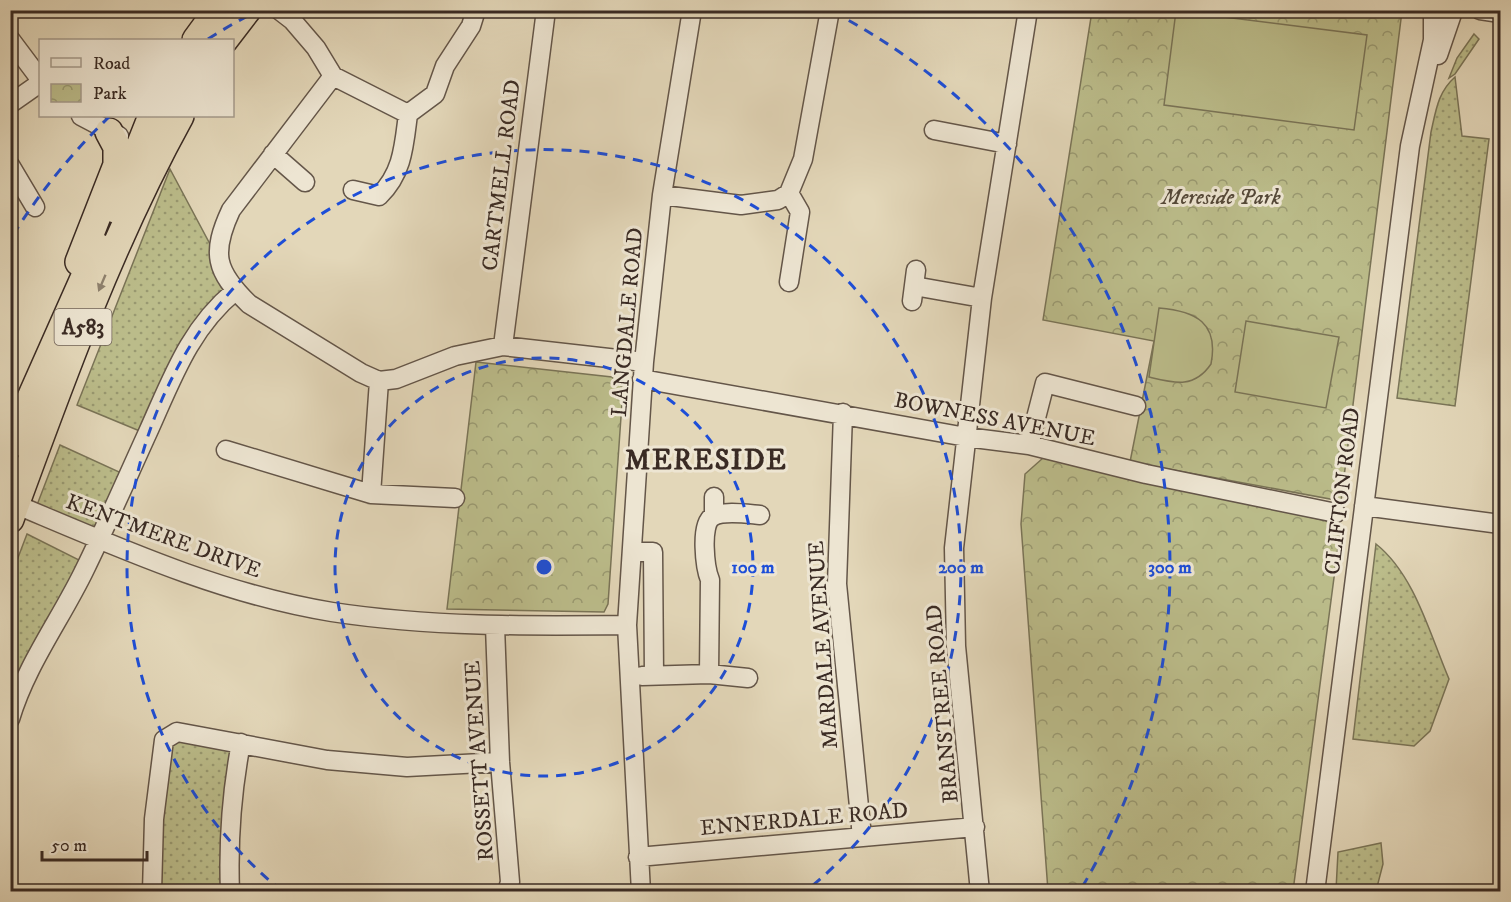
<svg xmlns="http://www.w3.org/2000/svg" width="1511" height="902" font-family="'IM FELL DW Pica',serif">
	<defs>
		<pattern id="grass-dots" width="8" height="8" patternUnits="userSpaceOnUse" patternTransform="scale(1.5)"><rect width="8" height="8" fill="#bbbc8a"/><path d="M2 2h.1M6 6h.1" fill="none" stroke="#999971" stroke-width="1.8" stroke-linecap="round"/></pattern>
		<pattern id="park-crowns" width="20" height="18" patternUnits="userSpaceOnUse" patternTransform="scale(1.5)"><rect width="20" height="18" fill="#bbbc8a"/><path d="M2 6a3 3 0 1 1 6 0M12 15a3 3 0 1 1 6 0" fill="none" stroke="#999971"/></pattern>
	</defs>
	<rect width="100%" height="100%" fill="#e3d7b9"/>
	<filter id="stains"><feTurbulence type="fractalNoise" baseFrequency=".00333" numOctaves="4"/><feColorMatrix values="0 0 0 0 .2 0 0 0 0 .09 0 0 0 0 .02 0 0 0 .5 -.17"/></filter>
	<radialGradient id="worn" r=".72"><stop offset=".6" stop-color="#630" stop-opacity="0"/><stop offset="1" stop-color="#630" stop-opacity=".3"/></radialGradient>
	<path fill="url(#grass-dots)" stroke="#7a7457" stroke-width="1.5" d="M1474 34 1479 39 1455 74 1449 78 1457 58Z
		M1455 77 1462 136 1489 139 1455 406 1397 398 1431 132C1436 110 1438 92 1455 77Z
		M170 169 235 291 219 304 147 434 77 405Z
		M60 445 128 476 103 532 37 505Z
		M27 534 87 564 11 719V576Z
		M1376 544C1415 575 1430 635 1449 679L1430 731 1414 746 1353 739Z
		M164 740 241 743 230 891 152 892Z
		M1381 843 1383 864 1377 887 1415 891 1336 890 1338 852Z"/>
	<path fill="url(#park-crowns)" stroke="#7a7457" stroke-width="1.5" d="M1092 11H1402L1341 501 1130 462 1154 341 1043 320Z
		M476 362 612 377 623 388 608 604 604 612 447 609Z
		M1043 458 1341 524 1293 891H1048L1021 524 1025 474Z"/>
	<path fill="#bbbc8a" stroke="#7a7457" stroke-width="1.5" d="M1176 11 1367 35 1354 130 1164 105Z
		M1159 308C1196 311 1219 323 1211 364 1194 389 1174 383 1149 377Z
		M1246 321 1339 337 1326 408 1235 392Z"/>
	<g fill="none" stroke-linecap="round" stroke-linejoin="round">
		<defs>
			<path id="minor" d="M279 10 292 20 316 48 333 76 408 114 435 94 445 66 471 26 476 10
				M1480 10 1500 13
				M10 39 40 79
				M1438 55 1453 11
				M333 76 231 210C211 253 215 271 249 304L361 373 379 381 396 379 455 356 503 346 644 362
				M10 104 40 83
				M81 116 119 136
				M934 130 1007 144
				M273 154 305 182
				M10 165 35 207
				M353 190 379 196C403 173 404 145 408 114
				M662 195 741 205 778 200 789 193 803 159 830 10
				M789 282 800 212 789 193
				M914 286 982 298
				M912 301 916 270
				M503 346 546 10
				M642 379 966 437 1029 445 1146 474 1336 513
				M843 413 837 584 862 837
				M1029 445 1045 383 1136 406
				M226 450 371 494 455 498
				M371 494 379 381
				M714 497V516
				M10 502C115 546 220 594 332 612 430 627 528 626 627 625
				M1364 506 1500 524
				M632 552H653L654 675
				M495 626 500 762 510 882 507 892
				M709 674 710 580C705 568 700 525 712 517 723 510 748 514 760 515
				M642 676 709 674 748 678
				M10 719C26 665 61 619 85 569 107 524 127 478 148 432 172 379 189 329 235 291
				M638 857 975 827
				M152 892 154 819 164 740 177 732 327 760 407 767 500 762
				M230 892C228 839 231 795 241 743
				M641 892 627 625 644 362 662 195 692 10
				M980 892 956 646 954 548 982 298 1028 10
				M1315 892 1410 146 1433 40V10"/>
			<path id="highway" d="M196 40 218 10
				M224 40 247 10
				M115 209 152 116
				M79 262 117 165V147L109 132
				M10 445 98 247
				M10 519C60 382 110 243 180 116"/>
		</defs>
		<use href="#minor" stroke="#645649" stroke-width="21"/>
		<use href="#highway" stroke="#3a2b24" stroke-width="30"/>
		<use href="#minor" stroke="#ede5d2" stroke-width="18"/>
		<use href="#highway" stroke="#e3d7b9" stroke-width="27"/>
	</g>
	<defs><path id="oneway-solid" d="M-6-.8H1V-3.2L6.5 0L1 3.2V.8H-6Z" transform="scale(1.5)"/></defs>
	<use fill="#8e816e" href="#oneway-solid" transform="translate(102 283) rotate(113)"/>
	<g fill="none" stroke="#1d4ed8" stroke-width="3" stroke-dasharray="10 8">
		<circle cx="544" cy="567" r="209"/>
		<path d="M282 891A417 417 0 1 1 806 891"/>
		<path d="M13 235A626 626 0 0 1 109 117M208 39A626 626 0 0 1 255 12M833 12A626 626 0 0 1 1081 889"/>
	</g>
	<g text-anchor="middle" stroke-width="6" stroke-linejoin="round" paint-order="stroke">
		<rect fill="#ede5d2" stroke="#706358" stroke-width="1.5" x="54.5" y="309" width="57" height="36" rx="4.5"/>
		<g font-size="21" font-weight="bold" fill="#3a2b24">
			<text x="83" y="334">A583</text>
		</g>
		<g font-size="22" fill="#3a2b24" stroke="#ede5d2">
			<text transform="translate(500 175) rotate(-83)" y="8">CARTMELL ROAD</text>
			<text transform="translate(626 322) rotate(-85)" y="8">LANGDALE ROAD</text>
			<text transform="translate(995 418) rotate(11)" y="8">BOWNESS AVENUE</text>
			<text transform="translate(1341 491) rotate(-83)" y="8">CLIFTON ROAD</text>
			<text transform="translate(164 535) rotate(20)" y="8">KENTMERE DRIVE</text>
			<text transform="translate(822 645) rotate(-94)" y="8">MARDALE AVENUE</text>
			<text transform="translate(941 704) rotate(-95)" y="8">BRANSTREE ROAD</text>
			<text transform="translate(478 761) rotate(-94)" y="8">ROSSETT AVENUE</text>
			<text transform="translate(804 818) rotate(-5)" y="8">ENNERDALE ROAD</text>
		</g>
		<g font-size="22" font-style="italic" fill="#544838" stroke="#ede5d2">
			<text x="1221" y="204">Mereside Park</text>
		</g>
		<g font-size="28" font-weight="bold" letter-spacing="1.5" fill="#3a2b24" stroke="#ede5d2">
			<text x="706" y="469">MERESIDE</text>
		</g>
	</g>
	<circle cx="544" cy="567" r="9" fill="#1d4ed8" stroke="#ede5d2" stroke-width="3"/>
	<g font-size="18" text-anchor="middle" font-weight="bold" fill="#1d4ed8" stroke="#ede5d2" stroke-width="6" stroke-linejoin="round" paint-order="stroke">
		<text x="753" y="573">100 m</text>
		<text x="961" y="573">200 m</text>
		<text x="1170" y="573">300 m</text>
	</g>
	<rect width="1511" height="902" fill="none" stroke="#e3d7b9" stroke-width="36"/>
	<rect x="12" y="12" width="1487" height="878" fill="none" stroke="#3a2b24" stroke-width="3"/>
	<rect x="18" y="18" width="1475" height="866" fill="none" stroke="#3a2b24" stroke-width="1.5"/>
	<rect x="39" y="39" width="195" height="78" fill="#ede5d2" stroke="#a59b8c" stroke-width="1.5"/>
	<rect x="51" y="58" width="30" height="9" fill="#ede5d2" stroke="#a59b8c" stroke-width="1.5"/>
	<text x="93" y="69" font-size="18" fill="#3a2b24">Road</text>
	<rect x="51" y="84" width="30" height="18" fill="url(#park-crowns)" stroke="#a59b8c" stroke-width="1.5"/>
	<text x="93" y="99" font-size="18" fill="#3a2b24">Park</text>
	<path d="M42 851v9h105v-9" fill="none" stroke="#3a2b24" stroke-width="3"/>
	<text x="51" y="851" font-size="18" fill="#3a2b24" stroke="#ede5d2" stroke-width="4.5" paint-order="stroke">50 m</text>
	<rect width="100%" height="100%" filter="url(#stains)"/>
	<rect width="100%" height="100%" fill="url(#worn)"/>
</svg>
